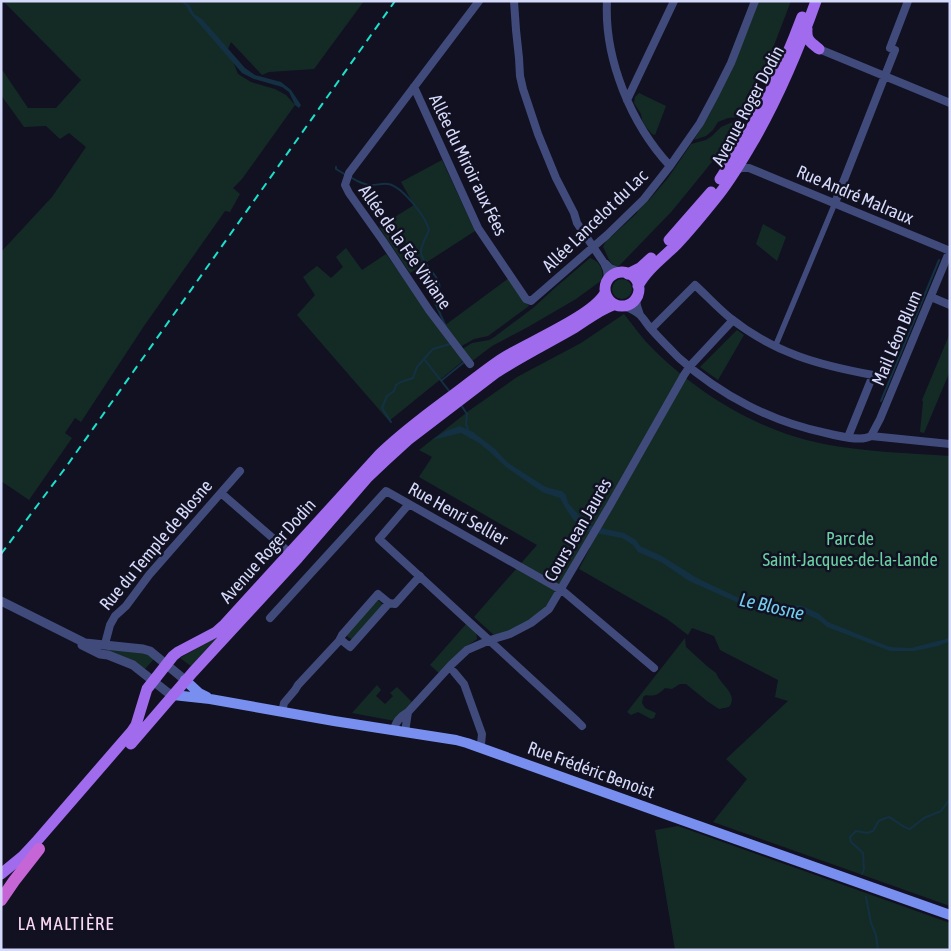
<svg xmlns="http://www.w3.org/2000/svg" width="951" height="951" font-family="'Asap Condensed',sans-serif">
	<rect width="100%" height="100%" fill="#112"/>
	<path fill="#142b25" d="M3 1H364L314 69 269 72 262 75 231 42 228 49 238 74 251 82 275 89 286 95 295 105 242 179 233 188 240 194 230 212 225 211 144 326 81 422 75 418 65 433 72 438 29 500 1 481V252L52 197 86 147 69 133 60 139 46 126 24 127 1 95V71H3L28 108H56L81 80Z
		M759 1H791L771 53 740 117 728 118 718 122 713 130 706 136 694 140 710 113 748 30Z
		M639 93 666 106 655 135 652 134 646 127 642 120 641 114 634 103 635 97Z
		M737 120 719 153 703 173 672 211 618 267C608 264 608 255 603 247L608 237H611L637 213 638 209 649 200 668 178 691 144 706 140 712 136 721 127Z
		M442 160 475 231 410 273 379 227 414 205 401 182Z
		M763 224 786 237 777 261 756 244Z
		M346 248 362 270 386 254 463 361 389 421 297 315 315 295 303 277 317 266 331 278 343 267 336 257Z
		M590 258C600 261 604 271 602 280L576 299 528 327 492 346 471 362 461 350 472 343 489 340 493 338 533 308 556 287Z
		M509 278 529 306 488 336 474 339 460 347 444 326Z
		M612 289a10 10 0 1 1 20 0a10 10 0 1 1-20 0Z
		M624 314C633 325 641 337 650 346 696 393 760 432 824 444 865 452 908 453 950 456V906L713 822 747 779 726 759 788 701 775 697 778 680 720 650 714 636 692 628 688 635 667 619 579 569 590 548 586 546 549 609 510 634 494 635 474 617 537 545 419 477 432 457 419 450 470 410 517 377 581 343Z
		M737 330 744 335 718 380 700 367Z
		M950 333V371L924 433 920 432 923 402 922 400Z
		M378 600 383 605 352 640 346 635Z
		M467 623 476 632 477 639 464 648 440 674 430 665Z
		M224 633 208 647 191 666 180 658Z
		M685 638 686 647 708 667 716 673C720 685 739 694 729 707L719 709 707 701 686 684H680L672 689 665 688C659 694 655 697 646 695L643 697 642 703 645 708 656 713 654 718 651 719 638 712 631 715 627 712Z
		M108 648 143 651 154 659 145 669 107 652Z
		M377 685 381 690 376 696 385 704 393 696 390 693 397 687 412 702 395 721 352 713Z
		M678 826 950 923V950H675L655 830Z"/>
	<path fill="#143043" d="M189 4 194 14 202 19 245 68 255 75 281 82 291 90 301 105 299 108 295 105 289 92 282 87 254 79 242 73 190 13 186 5Z
		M460 426 473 432 495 449 507 462 544 486 549 488 562 491 566 495 568 503 586 523 587 525 624 533 636 540 640 546 662 556 697 578 739 598 802 606 818 613 828 622 890 647 911 648 946 639 950 637V641L938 646 914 651H890L827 627 819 620 804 613 790 609 741 604 689 581 661 562 638 552 633 545 622 538 590 532C575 526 567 511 560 498L542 492 506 467 490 452 479 443 461 433 432 440 446 431Z"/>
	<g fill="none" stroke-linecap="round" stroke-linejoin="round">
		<path stroke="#143043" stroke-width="2" d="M182 1 188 6
			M336 167V169L346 175
			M350 177C357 181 364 185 372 185 377 185 383 183 388 184 402 186 426 217 429 230 426 238 421 244 421 252 422 266 443 278 439 289 438 292 435 296 433 299 438 308 441 317 446 326
			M424 359 450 392
			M442 380 463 363
			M881 401 939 260
			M461 405 467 414 466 424 468 430
			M391 422 382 408 387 396 394 391 396 385 401 382 413 378 417 367 431 351 433 349 450 344
			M862 874 864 869 863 853 851 842 850 837 856 831 867 833 873 831C880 820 874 822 889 817 897 821 901 827 910 829L924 818 941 811 950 799
			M866 897 871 923 876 935 878 950"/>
		<path stroke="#414b7b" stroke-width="5.5" d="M775 347 835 203"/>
		<path stroke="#414b7b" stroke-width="8" d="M514 1 516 30 519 58 520 76 523 89 538 134 556 178 574 213 577 223 604 263 607 270 608 279
			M607 1C604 59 631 124 670 166
			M819 49 950 103
			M414 87 478 228 526 299 531 301 607 235 644 199 670 166 700 123 716 93 731 63 755 1
			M627 100 674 1
			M736 170 742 168H749L950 251
			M835 203 895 50 890 48 908 1
			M606 264 610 268 619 272
			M931 297 950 305
			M636 298 637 306 640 315
			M624 306C629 308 636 311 640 315 645 320 648 326 652 330 661 340 670 349 679 358 720 395 772 422 826 433 838 436 861 442 871 436L950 444
			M651 329 695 285C706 295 717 307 729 317 774 353 818 365 873 375L848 437
			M470 364 429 310 383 241 349 193 345 185 349 173 479 1
			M871 436 880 419 950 250
			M221 493 290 553
			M409 504 379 539 577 721 582 726
			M270 618 386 491 563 591 654 668
			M340 639 350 647 389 603
			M105 644 110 625 115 616 126 606 149 575 240 471
			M454 672 464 684 482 734 481 744 480 748
			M282 712 284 703 295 690 298 685 339 641 342 635 378 594 389 603 395 604 420 576
			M408 712 451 665 467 650 490 640 510 634 531 623 549 609 609 507 684 375 690 366 733 320
			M394 730C395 722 401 716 408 712L405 732"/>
		<path stroke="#414b7b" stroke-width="9" d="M1 601 85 643 143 649 150 651 185 680
			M82 645 100 654 108 655 133 665 167 692 173 695"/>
		<path stroke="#798fef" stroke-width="10" d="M185 680 199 693 207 697
			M173 695 210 699 334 721 456 740 467 743 665 814 950 915"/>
		<path stroke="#a16bed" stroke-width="11" d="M807 29C806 40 810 42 819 49
			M720 179C754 129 781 73 802 17
			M669 240 711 192
			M605 289a17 17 0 1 1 34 0a17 17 0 1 1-34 0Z
			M628 274 640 268 651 258
			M638 286C647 269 664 257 677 244 691 229 704 213 716 198 731 180 742 160 754 140 779 96 799 49 816 1
			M131 744 193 672 298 558 368 477 386 460 408 440 497 372C522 356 548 343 574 328 587 320 599 310 613 305
			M1 874 23 856 36 842 132 731 136 725 147 689 173 656 178 652 216 632 225 624 380 454C400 435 422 418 445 401 463 388 481 373 500 360 524 344 593 316 605 293"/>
		<path stroke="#c666d6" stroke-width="12" d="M1 900 14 881 39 849"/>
		<path stroke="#1be1cb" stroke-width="2" stroke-dasharray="8 6" stroke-linecap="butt" d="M1 554 66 467 395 1"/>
	</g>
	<g text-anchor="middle" stroke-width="5" stroke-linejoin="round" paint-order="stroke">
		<g font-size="18" fill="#d6dafa" stroke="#112">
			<text transform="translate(748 106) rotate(-62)" y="6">Avenue Roger Dodin</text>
			<text transform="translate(468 165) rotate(64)" y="6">Allée du Miroir aux Fées</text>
			<text transform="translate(855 195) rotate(23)" y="6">Rue André Malraux</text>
			<text transform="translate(595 221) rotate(-44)" y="6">Allée Lancelot du Lac</text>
			<text transform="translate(405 247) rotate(55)" y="6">Allée de la Fée Viviane</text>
			<text transform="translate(897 338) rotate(-67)" y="6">Mail Léon Blum</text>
			<text transform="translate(458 514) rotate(29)" y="6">Rue Henri Sellier</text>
			<text transform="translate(578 530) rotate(-60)" y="6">Cours Jean Jaurès</text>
			<text transform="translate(156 545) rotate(-50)" y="6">Rue du Temple de Blosne</text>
			<text transform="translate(268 551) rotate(-48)" y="6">Avenue Roger Dodin</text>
			<text transform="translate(591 770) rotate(20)" y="6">Rue Frédéric Benoist</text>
		</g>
		<g font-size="18" fill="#6bd1a2" stroke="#112">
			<text x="850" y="545">Parc de<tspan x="850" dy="21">Saint-Jacques-de-la-Lande</tspan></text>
		</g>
		<g font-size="19" font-style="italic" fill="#71ceee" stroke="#112">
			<text transform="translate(772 606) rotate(13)" y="7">Le Blosne</text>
		</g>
		<g font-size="19" letter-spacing="1" fill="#fad8f5" stroke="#112">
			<text x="66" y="930">LA MALTIÈRE</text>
		</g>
	</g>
	<rect width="951" height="951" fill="none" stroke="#d6dafa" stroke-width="5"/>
</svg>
